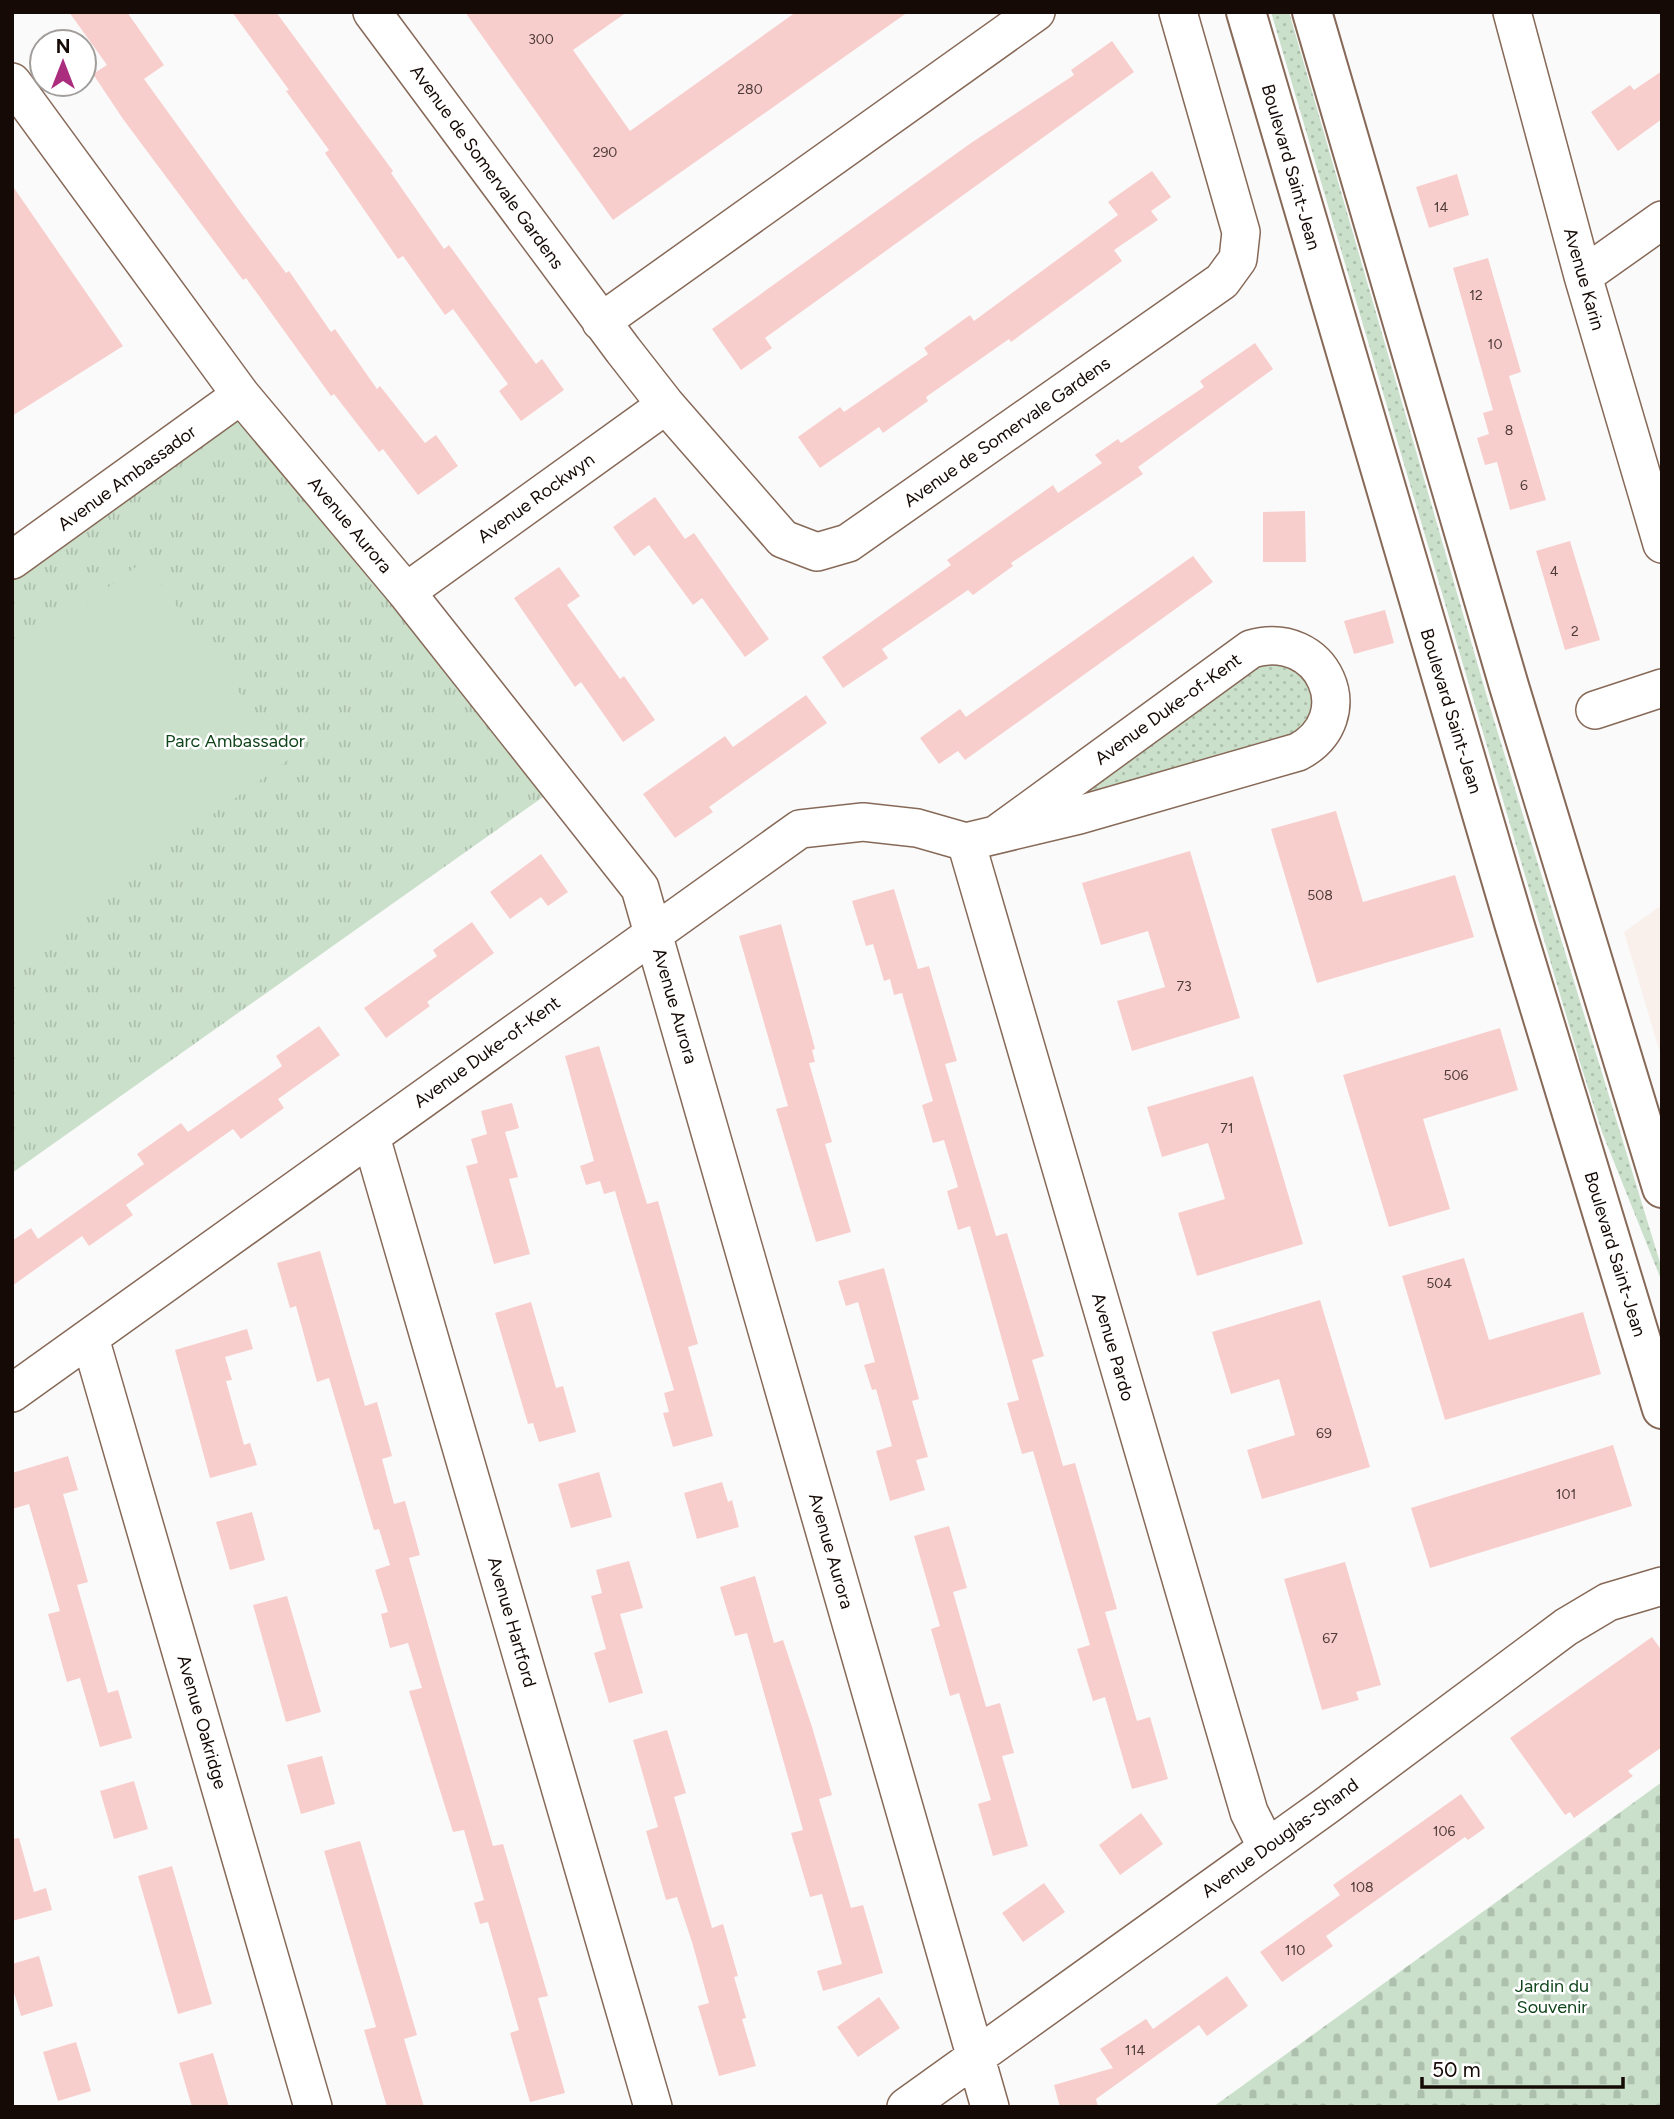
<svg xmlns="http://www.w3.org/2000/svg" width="1674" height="2119" font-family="Figtree,sans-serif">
	<defs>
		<pattern id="grass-dots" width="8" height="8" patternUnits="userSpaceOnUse" patternTransform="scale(1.75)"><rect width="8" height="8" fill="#cae0cb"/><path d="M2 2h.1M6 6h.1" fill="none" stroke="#adbfad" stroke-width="1.8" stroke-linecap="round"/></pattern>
		<pattern id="cemetery-stones" width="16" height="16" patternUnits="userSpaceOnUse" patternTransform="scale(1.75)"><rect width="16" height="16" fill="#cae0cb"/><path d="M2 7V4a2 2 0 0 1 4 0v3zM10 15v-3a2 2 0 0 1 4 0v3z" fill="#adbfad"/></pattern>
		<pattern id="park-tufts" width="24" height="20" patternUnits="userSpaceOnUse" patternTransform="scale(1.75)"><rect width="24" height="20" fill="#cae0cb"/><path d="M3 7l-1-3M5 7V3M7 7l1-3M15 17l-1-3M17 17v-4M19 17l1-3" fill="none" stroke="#adbfad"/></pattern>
	</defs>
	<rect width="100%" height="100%" fill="#fafafa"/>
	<path fill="#f9f0eb" d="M1662 905V1059L1624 932Z"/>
	<path fill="url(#grass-dots)" d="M1271 12H1289L1490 707 1662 1269V1282L1602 1132 1582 1069Z
		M1261 661 1303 668 1318 701 1303 735 1080 803 1075 793Z"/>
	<path fill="url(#cemetery-stones)" d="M1662 1782V2107H1213Z"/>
	<path fill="url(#park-tufts)" d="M241 395 560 785 12 1173V563Z"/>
	<path fill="#cae0cb" d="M144 561 288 760 12 959V657Z"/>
	<path fill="#f8cecd" d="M69 12H127L164 65 144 79 241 213 286 273 289 271 331 332 335 329 377 389 380 386 425 443 436 435 458 466 418 495 383 449 379 452 334 394 331 396 246 278 243 280 123 119 93 74 107 65Z
		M232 12H276L393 171 391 173 444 249 449 245 536 364 542 359 564 390 521 421 499 391 508 384 453 309 445 315 403 256 398 259 325 153 329 150 286 91 289 90Z
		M465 12H627L573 50 630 131 796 12H908L613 220Z
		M1112 41 1134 72 765 338 772 348 741 370 712 329 971 143 1074 75 1071 70Z
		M1662 71V119L1618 151 1591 112 1630 85 1634 90Z
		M1152 171 1171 197 1151 211 1158 220 1114 250 1122 261 1011 342 1009 339 926 397 928 401 883 433 879 427 820 468 798 437 840 407 844 412 928 354 924 348 970 315 974 321 1118 215 1108 202Z
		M1457 174 1469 215 1429 228 1416 187Z
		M12 185 123 346 12 416Z
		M1488 258 1521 372 1509 376 1546 500 1510 510 1497 462 1485 465 1477 438 1489 434 1483 413 1493 410 1453 268Z
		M1255 343 1273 369 1138 467 1143 474 1011 563 1013 566 973 595 968 590 882 649 888 658 843 688 822 657 951 565 947 560 1053 485 1058 493 1102 463 1095 455 1118 439 1121 443 1204 387 1200 381Z
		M655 497 685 539 694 533 769 639 745 657 702 598 693 605 649 545 634 556 613 527Z
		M1305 511 1306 562H1263V512Z
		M1570 541 1600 640 1565 650 1536 551Z
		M1193 556 1213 582 965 760 958 751 939 764 920 738 960 709 966 717Z
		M559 567 580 596 567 605 620 679 624 676 655 720 623 742 581 682 575 687 514 598Z
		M1385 610 1394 643 1354 654 1344 621Z
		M806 695 827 723 709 807 713 812 675 838 643 794 725 736 733 747Z
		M1336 811 1363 902 1455 875 1474 937 1317 983 1271 829Z
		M1190 851 1240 1018 1132 1051 1117 1001 1165 987 1148 931 1101 945 1082 883Z
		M541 854 568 892 548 906 541 897 510 919 490 892Z
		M894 889 918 969 929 966 957 1061 945 1064 970 1149 996 1236 1007 1233 1044 1356 1032 1360 1063 1466 1075 1463 1090 1515 1117 1609 1105 1612 1137 1721 1150 1717 1168 1779 1132 1789 1105 1697 1093 1701 1077 1649 1090 1645 1033 1451 1022 1454 1007 1403 1019 1400 970 1226 958 1230 947 1191 958 1187 944 1140 933 1143 922 1105 933 1101 902 993 894 995 890 979 884 981 873 944 866 946 852 901Z
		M472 922 494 953 427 1002 430 1006 386 1038 364 1008 437 956 433 950Z
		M781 924 815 1049 812 1050 815 1062 809 1063 832 1142 825 1144 851 1232 816 1242 776 1109 788 1106 739 936Z
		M319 1026 340 1055 278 1099 284 1108 241 1139 233 1129 126 1205 133 1215 89 1246 82 1236 12 1286V1241L31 1228 38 1239 144 1164 137 1154 181 1123 188 1132 282 1066 276 1056Z
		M1500 1028 1518 1090 1423 1119 1450 1209 1389 1227 1343 1075Z
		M599 1046 647 1204 658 1201 698 1344 688 1347 713 1436 673 1447 663 1413 669 1412 664 1393 674 1390 615 1191 604 1194 600 1181 586 1185 580 1166 594 1161 565 1056Z
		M1253 1076 1303 1244 1197 1276 1178 1213 1225 1199 1208 1143 1162 1157 1147 1107Z
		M512 1103 519 1128 505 1132 518 1177 509 1179 530 1254 494 1264 466 1166 478 1163 471 1139 487 1134 481 1111Z
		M320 1251 365 1406 377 1402 392 1456 382 1459 394 1504 405 1501 420 1555 409 1558 440 1667 493 1846 503 1844 548 1996 538 1998 565 2093 530 2102 510 2033 519 2030 488 1922 480 1924 474 1903 484 1900 464 1830 453 1832 409 1691 422 1688 408 1643 390 1648 381 1614 388 1612 375 1570 390 1565 379 1529 374 1530 329 1378 317 1382 296 1306 290 1308 277 1263Z
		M1464 1258 1489 1340 1583 1312 1601 1374 1445 1420 1402 1276Z
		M884 1268 919 1399 912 1401 928 1457 916 1460 925 1490 890 1501 876 1451 892 1446 876 1389 872 1390 864 1365 875 1362 858 1302 846 1306 838 1281Z
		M1320 1300 1370 1467 1262 1499 1247 1450 1295 1435 1279 1379 1231 1394 1212 1332Z
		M531 1302 556 1388 563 1386 576 1432 539 1442 533 1423 528 1424 495 1313Z
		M247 1329 253 1349 225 1357 232 1380 226 1381 244 1445 250 1443 257 1465 210 1478 175 1350Z
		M1613 1445 1632 1506 1430 1568 1411 1508Z
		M68 1456 78 1490 63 1494 88 1582 77 1585 108 1693 118 1690 132 1738 100 1747 80 1678 67 1682 48 1614 60 1611 29 1504 12 1509V1473Z
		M599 1472 612 1517 571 1528 558 1484Z
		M722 1482 728 1502 732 1500 739 1527 697 1539 684 1493Z
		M252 1512 265 1560 230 1570 216 1522Z
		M949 1526 967 1588 953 1592 986 1707 1000 1703 1014 1753 1002 1756 1028 1846 993 1856 978 1804 991 1800 959 1693 950 1696 931 1629 940 1626 914 1536Z
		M629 1561 643 1608 620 1614 643 1693 609 1703 594 1653 606 1649 591 1596 602 1593 596 1570Z
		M1345 1562 1381 1685 1356 1692 1359 1700 1322 1710 1284 1579Z
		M755 1576 774 1643 783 1640 812 1727 832 1795 819 1799 851 1908 863 1905 883 1973 823 1991 817 1971 842 1964 822 1894 810 1897 791 1833 803 1830 747 1633 735 1636 720 1587Z
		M287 1596 321 1712 286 1722 253 1605Z
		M1652 1637 1662 1651V1747L1628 1771 1633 1776 1574 1818 1570 1812 1565 1815 1510 1738Z
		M667 1730 686 1793 674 1797 712 1928 723 1924 738 1976 734 1977 746 2018 742 2019 756 2066 719 2076 698 2006 709 2003 692 1942 677 1897 666 1900 646 1831 658 1827 633 1740Z
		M322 1756 335 1804 301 1814 287 1765Z
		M134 1781 148 1829 114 1839 100 1791Z
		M1461 1794 1485 1828 1468 1840 1465 1837 1326 1936 1333 1946 1282 1982 1260 1952 1340 1895 1333 1885Z
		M1141 1813 1163 1844 1120 1875 1099 1845Z
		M19 1838 34 1892 46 1888 52 1910 12 1921V1839Z
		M360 1841 417 2035 404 2039 424 2107H387L364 2030 376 2027 324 1851Z
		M172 1866 212 2004 178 2014 138 1876Z
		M1044 1883 1065 1912 1023 1942 1002 1913Z
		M39 1956 53 2006 21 2016 12 1986V1964Z
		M1227 1976 1248 2006 1207 2036 1199 2025 1096 2099 1098 2107H1060L1054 2085 1113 2068 1100 2049 1146 2019 1153 2029Z
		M879 1997 900 2028 858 2057 837 2027Z
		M76 2042 91 2091 58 2101 43 2052Z
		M213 2053 229 2107H192L179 2063Z"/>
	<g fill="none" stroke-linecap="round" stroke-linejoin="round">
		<defs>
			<path id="minor" d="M372 12 623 350 666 405 783 539 817 552 848 543 1222 281 1238 259 1241 232 1178 12
				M1512 12 1583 276 1662 544
				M12 82 241 395 406 592 640 888 990 2107
				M1583 276 1662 220
				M601 322 1036 12
				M12 560 241 395
				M406 592 666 405
				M1595 710 1662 688
				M966 842 1249 1812 1267 1848
				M371 1137 653 2107
				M90 1338 313 2107
				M12 1393 800 829 863 822 917 828 966 842 1079 815 1298 752C1363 717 1323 628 1251 649L997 834
				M906 2107 1326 1806 1566 1627 1608 1602 1662 1586"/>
			<path id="major" d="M1246 12 1514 923 1662 1409
				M1312 12 1509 686 1662 1188"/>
		</defs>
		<use href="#minor" stroke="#876958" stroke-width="40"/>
		<use href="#major" stroke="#876958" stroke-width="42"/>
		<use href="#minor" stroke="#fff" stroke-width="37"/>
		<use href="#major" stroke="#fff" stroke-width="38"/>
	</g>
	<g text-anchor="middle" stroke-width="5" stroke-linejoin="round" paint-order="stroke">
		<g font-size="14" fill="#4e3b37">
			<text x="541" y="44">300</text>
			<text x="750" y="94">280</text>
			<text x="605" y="157">290</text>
			<text x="1441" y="212">14</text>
			<text x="1476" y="300">12</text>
			<text x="1495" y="349">10</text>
			<text x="1509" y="435">8</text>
			<text x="1524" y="490">6</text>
			<text x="1554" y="576">4</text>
			<text x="1575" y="636">2</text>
			<text x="1320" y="900">508</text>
			<text x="1184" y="991">73</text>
			<text x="1456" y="1080">506</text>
			<text x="1227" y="1133">71</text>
			<text x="1439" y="1288">504</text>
			<text x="1324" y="1438">69</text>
			<text x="1566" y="1499">101</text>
			<text x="1330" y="1643">67</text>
			<text x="1444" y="1836">106</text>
			<text x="1362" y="1892">108</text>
			<text x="1295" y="1955">110</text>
			<text x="1135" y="2055">114</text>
		</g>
		<g font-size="18" fill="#150a05" stroke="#fff">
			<text transform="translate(487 167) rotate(54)" y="6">Avenue de Somervale Gardens</text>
			<text transform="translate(1291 167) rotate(74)" y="6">Boulevard Saint-Jean</text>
			<text transform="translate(1584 279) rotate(74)" y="6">Avenue Karin</text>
			<text transform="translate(1007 432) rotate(-35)" y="6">Avenue de Somervale Gardens</text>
			<text transform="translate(127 478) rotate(-36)" y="6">Avenue Ambassador</text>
			<text transform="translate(536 498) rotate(-36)" y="6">Avenue Rockwyn</text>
			<text transform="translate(350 525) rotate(50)" y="6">Avenue Aurora</text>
			<text transform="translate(1168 709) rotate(-36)" y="6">Avenue Duke-of-Kent</text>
			<text transform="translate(1451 711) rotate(73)" y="6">Boulevard Saint-Jean</text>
			<text transform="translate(675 1006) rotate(74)" y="6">Avenue Aurora</text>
			<text transform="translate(487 1052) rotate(-36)" y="6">Avenue Duke-of-Kent</text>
			<text transform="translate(1615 1254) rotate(73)" y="6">Boulevard Saint-Jean</text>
			<text transform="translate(1113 1347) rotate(74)" y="6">Avenue Pardo</text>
			<text transform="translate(831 1551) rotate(74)" y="6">Avenue Aurora</text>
			<text transform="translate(512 1622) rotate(74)" y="6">Avenue Hartford</text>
			<text transform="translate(202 1722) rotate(74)" y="6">Avenue Oakridge</text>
			<text transform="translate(1280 1838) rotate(-36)" y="6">Avenue Douglas-Shand</text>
		</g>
		<g font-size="18" fill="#10451b" stroke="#fff">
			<text x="235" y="747">Parc Ambassador</text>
			<text x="1552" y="1992">Jardin du<tspan x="1552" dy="21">Souvenir</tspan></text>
		</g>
	</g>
	<rect width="1674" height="2119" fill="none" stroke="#150a05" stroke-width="28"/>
	<g transform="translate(63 63)"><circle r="33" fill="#ffffff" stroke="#a19d9b" stroke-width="2"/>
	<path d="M0-5L12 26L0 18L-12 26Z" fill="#aa2d7e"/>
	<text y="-10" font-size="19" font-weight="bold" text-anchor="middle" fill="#150a05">N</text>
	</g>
	<path d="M1422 2077v10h201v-10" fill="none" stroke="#150a05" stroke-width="3.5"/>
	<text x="1432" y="2077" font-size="21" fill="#150a05" stroke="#ffffff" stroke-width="5" paint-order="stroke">50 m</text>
</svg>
